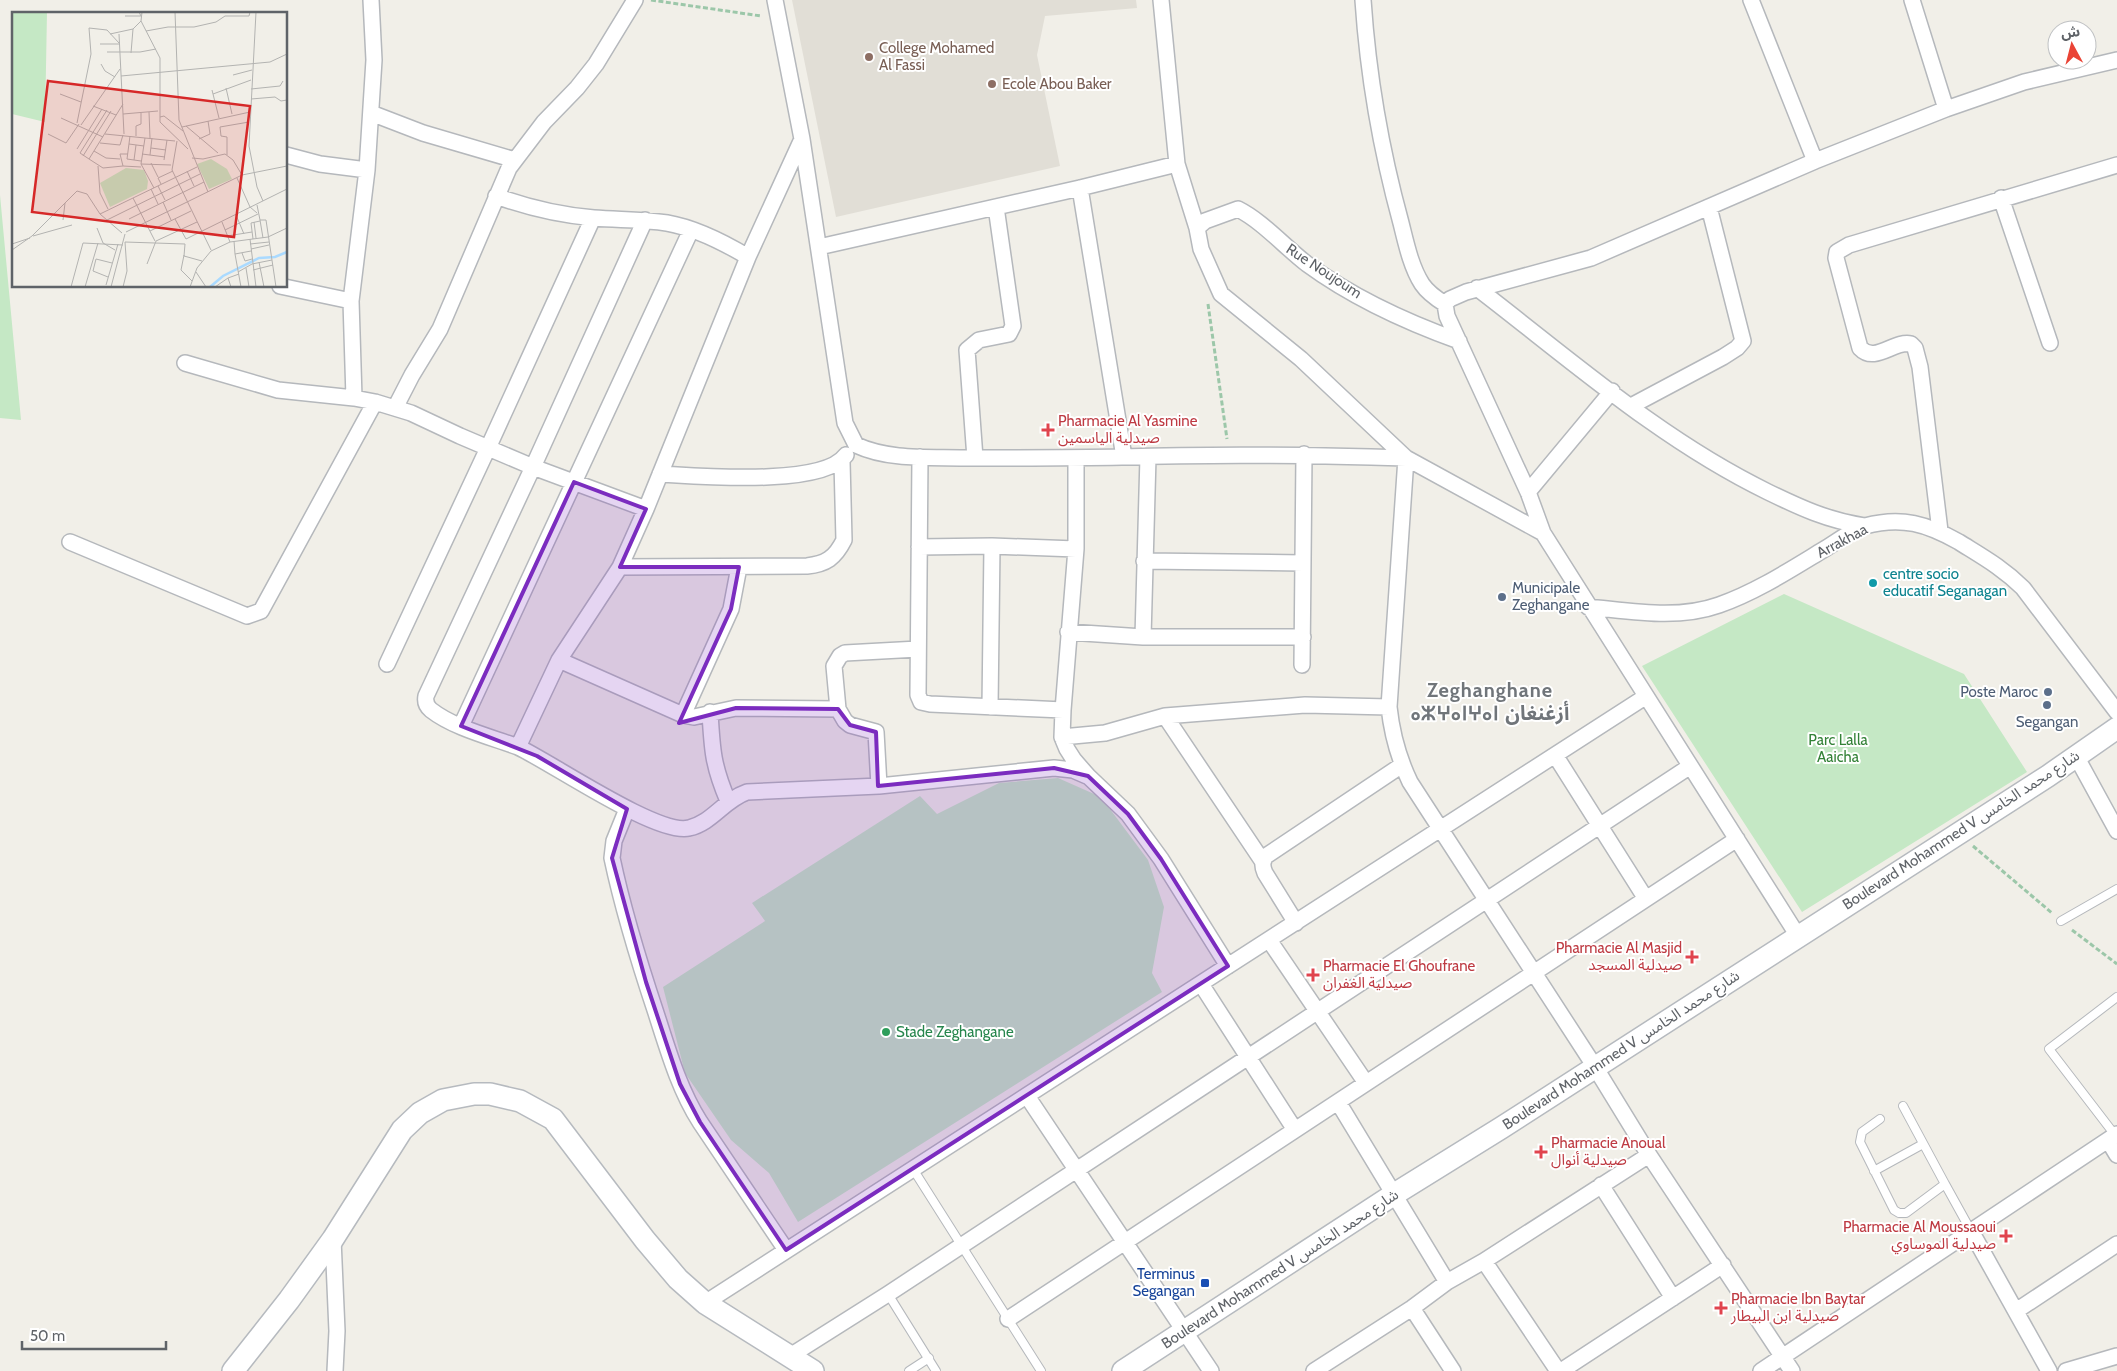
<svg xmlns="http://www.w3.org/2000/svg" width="2117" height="1371" font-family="Cabin,'Noto Sans Arabic','Noto Sans Tifinagh',sans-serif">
	<rect width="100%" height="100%" fill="#f1efe8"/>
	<path fill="#e1ded6" d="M792 0H1136L1137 8 1045 16 1037 55 1060 166 836 217Z"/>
	<path fill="#c5e8c5" d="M0 195 21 420 0 418Z
		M1784 594 1964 674 2027 772 1802 912 1642 666Z
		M1058 778 1101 797 1148 860 1164 907 1152 973 1162 992 798 1222 769 1173 731 1140 685 1073 663 987 765 921 752 903 920 796 937 814 999 783Z"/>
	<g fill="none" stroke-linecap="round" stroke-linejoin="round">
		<defs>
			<path id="service" d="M2061 921 2117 889
				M1903 1106 1945 1184
				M1880 1119 1862 1132 1860 1142 1894 1210 1899 1213H1906L1945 1184 1971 1231
				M2115 1135 2049 1049 2117 997
				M913 1169 1041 1371
				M1874 1171 1923 1144
				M888 1294 936 1371
				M909 1371 929 1358"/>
			<path id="minor" d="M775 0 802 139 845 423 856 445C888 460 928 457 964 458 1017 458 1069 458 1122 457 1217 454 1312 455 1406 458
				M1161 0 1177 164 1197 228 1201 249 1221 294 1301 359 1406 458 1543 533
				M1363 0C1368 75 1381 150 1401 223 1406 243 1411 267 1422 284 1428 293 1437 299 1445 304L1447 316 1528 492 1543 533 1798 936
				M1751 0 1815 161
				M1912 0 1946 109
				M371 113 423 133 515 160
				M802 139 748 257 646 509 620 567 559 660 518 747C552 763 658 836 689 828 712 823 724 800 747 792L879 786 876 732 850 725 845 721 838 709 834 666 840 656 845 653 918 649
				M286 155 320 164 367 170
				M1080 188 1124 457
				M496 196C529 208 559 215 594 218 618 220 642 219 667 223 696 228 723 242 748 257
				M2001 198 2050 343
				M1197 228 1205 221 1238 209C1262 221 1285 247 1307 264 1352 297 1406 322 1459 341
				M819 247 1080 188 1177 164
				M280 286 351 301
				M1477 288C1571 360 1661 440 1768 492 1801 508 1827 520 1864 526
				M1445 304 1450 299 1466 292 1591 258 1815 161 1946 109 2024 82 2117 60
				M185 363 278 390 354 398 375 402 411 413 460 436 533 467 646 509
				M354 398 351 301 367 170 374 60 371 0
				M1631 406 1723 357 1737 348 1743 341 1709 207
				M395 408 412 375 440 329 509 168 544 122 577 88 596 64 635 0
				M920 457 918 695 921 702 930 704 1063 710
				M975 458 967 350 979 340 1009 334 1013 326 996 207
				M1406 458 1389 707C1392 735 1398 757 1410 782L1595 1067 1649 1155 1792 1371
				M1076 459V549L1063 710 1062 737 1067 749 1074 760 1088 776 1128 814 1161 859 1228 966
				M660 474C699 476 823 487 846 455
				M1528 492 1612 391
				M1940 531 1920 367 1915 348 1911 344C1894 340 1875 364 1860 348L1836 258 1837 252 1849 245 2117 165
				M70 542 247 616 261 611 375 402
				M919 547 992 546 1076 549
				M1144 561 1303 563
				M620 567 807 566C826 564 835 558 844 540L842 462
				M1588 607C1631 611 1677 620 1719 605 1756 592 1790 570 1823 550 1835 543 1853 529 1865 526 1902 516 1927 524 1959 542 1983 557 2003 568 2023 588L2117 712
				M1068 632 1143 637H1303
				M1143 637 1148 457
				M559 660 683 715 694 717 736 708 838 709
				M387 664 488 448 593 218
				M1302 665 1304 454
				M990 707 992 546
				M710 712C712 750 713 766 728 801
				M683 715 731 609 739 567
				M1165 716 1263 862
				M461 726 691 230
				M1062 737 1105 733 1165 716 1305 705 1389 707
				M518 747C491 737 454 728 431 710 426 706 425 701 426 696L533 467 645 220
				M1555 755 1646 899
				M2076 756 2117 831
				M879 786 1054 768 1073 770 1087 776
				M627 809 614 841 612 858C623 910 639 962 656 1013 668 1050 679 1089 700 1122L786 1250
				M1296 923 1265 873C1262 866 1262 862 1266 856L1402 765
				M1269 940 1366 1083
				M1201 984 1295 1130
				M1027 1096 1211 1371
				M1338 1102 1447 1282
				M2108 1140 2117 1155
				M1601 1185 1673 1298
				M1971 1231 2049 1371
				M333 1239 337 1331 335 1371
				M1484 1261 1558 1371
				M705 1303 1645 697
				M1412 1308 1453 1371
				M2016 1311 2117 1244
				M1008 1319 1737 839
				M790 1356 888 1294 1689 767
				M1314 1371 1412 1308 1447 1282 1484 1261 1649 1155
				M1561 1371 1723 1265
				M1761 1371 2117 1134
				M2066 1371 2117 1356"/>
			<path id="secondary" d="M233 1371 289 1300 333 1239 402 1130 420 1113 443 1100 474 1094H490L520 1101 553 1119 645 1240 678 1279 705 1303 813 1371
				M1123 1371 1393 1195 1501 1128 2048 776 2117 728"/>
		</defs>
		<use href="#service" stroke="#b5b8bc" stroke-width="10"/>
		<use href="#minor" stroke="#b5b8bc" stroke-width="18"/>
		<use href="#secondary" stroke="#b6babf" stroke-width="24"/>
		<path stroke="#9cc7a9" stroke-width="3" stroke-dasharray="5 2.5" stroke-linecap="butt" d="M651 0 761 16
			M1208 304 1227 439
			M1973 846 2052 913
			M2072 930 2117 964"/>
		<use href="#service" stroke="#fff" stroke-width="8"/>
		<use href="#minor" stroke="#fff" stroke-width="15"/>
		<use href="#secondary" stroke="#fff" stroke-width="21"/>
	</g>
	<path fill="#7b2cbf" fill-opacity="0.2" stroke="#7b2cbf" stroke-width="4" stroke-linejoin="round" d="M574 482 646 509 620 567H739L731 609 679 723 736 708 838 709 850 725 876 732 878 786 1054 768 1088 776 1128 814 1161 859 1228 966 786 1250 700 1122 680 1084 646 982 612 858 627 809 537 756 461 726Z"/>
	<g fill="#8d6e63" stroke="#fff" stroke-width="2">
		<circle cx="869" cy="57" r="5"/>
		<circle cx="992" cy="84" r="5"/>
	</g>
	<g fill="#e0444e" stroke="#fff" stroke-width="2">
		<path d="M1045.5 422.5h5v5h5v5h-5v5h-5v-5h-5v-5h5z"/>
		<path d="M1689.5 949.5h5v5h5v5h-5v5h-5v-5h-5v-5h5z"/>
		<path d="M1310.5 967.5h5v5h5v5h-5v5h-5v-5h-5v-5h5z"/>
		<path d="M1538.5 1144.5h5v5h5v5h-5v5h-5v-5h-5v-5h5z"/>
		<path d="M2003.5 1228.5h5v5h5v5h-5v5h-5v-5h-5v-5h5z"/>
		<path d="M1718.5 1300.5h5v5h5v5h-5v5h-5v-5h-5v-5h5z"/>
	</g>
	<circle fill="#0f9aa8" stroke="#fff" stroke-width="2" cx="1873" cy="583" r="5"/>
	<g fill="#5c6f8a" stroke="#fff" stroke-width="2">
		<circle cx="1502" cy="597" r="5"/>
		<circle cx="2048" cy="692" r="5"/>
		<circle cx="2047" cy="705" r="5"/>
	</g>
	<circle fill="#2e9e5b" stroke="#fff" stroke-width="2" cx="886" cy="1032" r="5"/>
	<rect fill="#1a4fb4" stroke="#fff" stroke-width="2" x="1200" y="1278" width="10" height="10" rx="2.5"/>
	<g text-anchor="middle" stroke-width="4" stroke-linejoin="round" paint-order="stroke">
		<g font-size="15" fill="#785e54" stroke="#fff" text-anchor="start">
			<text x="879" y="53">College Mohamed<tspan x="879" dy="17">Al Fassi</tspan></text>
			<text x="1002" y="89">Ecole Abou Baker</text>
		</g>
		<g font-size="15" fill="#5f6368" stroke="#fff">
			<text transform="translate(1324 271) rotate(33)" y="5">Rue Noujoum</text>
			<text transform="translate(1842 541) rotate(-28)" y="5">Arrakhaa</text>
			<text transform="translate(1961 830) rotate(-33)" y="5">Boulevard Mohammed V شارع محمد الخامس</text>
			<text transform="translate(1621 1050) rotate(-33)" y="5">Boulevard Mohammed V شارع محمد الخامس</text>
			<text transform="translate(1280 1269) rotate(-33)" y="5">Boulevard Mohammed V شارع محمد الخامس</text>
		</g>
		<g font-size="15" fill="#be3a42" stroke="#fff" text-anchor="start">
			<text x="1058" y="426">Pharmacie Al Yasmine<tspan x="1058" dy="17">صيدلية الياسمين</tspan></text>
			<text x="1682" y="953" text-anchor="end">Pharmacie Al Masjid<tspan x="1682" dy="17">صيدلية المسجد</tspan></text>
			<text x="1323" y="971">Pharmacie El Ghoufrane<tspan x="1323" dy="17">صيدلية الغفران</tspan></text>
			<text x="1551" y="1148">Pharmacie Anoual<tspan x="1551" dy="17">صيدلية أنوال</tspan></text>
			<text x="1996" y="1232" text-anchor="end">Pharmacie Al Moussaoui<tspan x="1996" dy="17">صيدلية الموساوي</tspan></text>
			<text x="1731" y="1304">Pharmacie Ibn Baytar<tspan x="1731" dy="17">صيدلية ابن البيطار</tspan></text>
		</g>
		<g font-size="15" fill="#0d838f" stroke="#fff" text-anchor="start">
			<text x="1883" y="579">centre socio<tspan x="1883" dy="17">educatif Seganagan</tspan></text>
		</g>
		<g font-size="15" fill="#4e5e75" stroke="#fff" text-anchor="start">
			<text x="1512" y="593">Municipale<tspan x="1512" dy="17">Zeghangane</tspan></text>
			<text x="2038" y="697" text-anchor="end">Poste Maroc</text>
			<text x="2047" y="727" text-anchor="middle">Segangan</text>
		</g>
		<g font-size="15" fill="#348238" stroke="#fff">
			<text x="1838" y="745">Parc Lalla<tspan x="1838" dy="17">Aaicha</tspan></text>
		</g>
		<g font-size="15" fill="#27864d" stroke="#fff" text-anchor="start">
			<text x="896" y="1037">Stade Zeghangane</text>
		</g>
		<g font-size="15" fill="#164399" stroke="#fff" text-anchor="end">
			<text x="1195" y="1279">Terminus<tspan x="1195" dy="17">Segangan</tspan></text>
		</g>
		<g font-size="20" font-weight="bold" letter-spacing="1" fill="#70757a" stroke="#fff">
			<text x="1490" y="697">Zeghanghane<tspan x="1490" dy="23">ⴰⵣⵖⴰⵏⵖⴰⵏ أزغنغان</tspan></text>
		</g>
	</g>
	<g transform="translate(12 12)">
		<rect width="275" height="275" fill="#f1efe8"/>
		<path d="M0 0H35L33 110 0 102ZM199 147 215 157 220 167 197 177 185 152ZM114 156 132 158 136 169 135 177 98 195 88 171Z" fill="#c5e8c5"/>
		<path fill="none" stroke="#aadaff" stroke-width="2.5" d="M198 275 211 264 247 246 263 245 275 240"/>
		<path fill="none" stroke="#b3b3b1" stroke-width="1" d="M130 0 129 9 148 46V110L176 137M163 0 167 108 196 180M244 0 237 134 245 175 251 189M113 4H129L127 0M134 19 156 15H182L204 10 213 4H237L238 0M98 22 121 17M107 22 112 122M88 32H107M95 40H128L144 37M119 41 121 17 129 9M89 52 93 59 103 65M221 63 240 58M109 64 258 50 275 42M214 76 220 102M239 77 268 74 271 69M200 78 207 106M48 82 69 90M201 82 239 68M239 87 263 85 269 89 275 88M111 92 77 147 91 156 111 154 108 142H116M81 94 104 103M137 100 138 126M111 102 146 99M148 105 152 104 171 119M49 106 91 125M65 111 79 42 77 16 95 18 107 31M69 113 108 57M174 114 206 141M170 115 238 100M36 122 54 131 67 112M93 122 163 129M118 124 115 147 129 149M124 124V114L129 112V101M133 126 129 152 142 176M187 127 198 122 196 109M165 129 160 158 199 238M88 131 108 133 111 123M117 132 132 134M139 136 154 138M65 137 90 97M82 139 94 146 108 147M130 142 153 145M138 143 140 126M215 143V125L209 124 208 115 237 110M71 144 99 99M180 146 191 147 213 142 221 148 230 163M77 147 68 141 95 98M122 148 124 133M152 148 155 128M139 151 146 165M129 152 159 153M86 154 88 181 96 197M111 154 129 155M175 159 182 174M225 166 238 195 245 201M149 172 146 166 161 159M146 174 153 188M139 177 146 192M121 186 143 229M151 190 159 208M245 193 248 208H254L264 275M88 202 185 155M224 203 232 222M117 207 192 170M163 207 174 227 275 177M51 208 53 191M95 208 188 162M248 208 251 226M210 210 218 230M242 210 244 226M85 216 91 231 103 238M213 218 246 202M138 219 179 199M114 220 230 163 275 154M21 224 60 213M215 224 240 220M238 227 244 275M241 227 239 211 248 209M222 229 223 242 239 239M0 232 18 226M238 232 257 230M239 237 257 233M0 238 20 224 65 179 75 182 88 202 110 221M230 241 233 249 240 247M223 242 229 275M172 243 169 258 180 269M247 250 252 275M135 252 144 229 185 210M234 256 237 275M241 258 261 253M184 260 194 275M226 260 240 252 260 248M96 265 81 259 84 247 100 251M94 273 106 232M59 275 71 231 111 233M73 275 86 231M99 275 113 222M111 275 115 259 113 230 173 232 172 244 190 249M178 275 185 256 199 239 218 230 256 225 275 216M203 275 216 266M219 275 216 266 227 262"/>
		<path fill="#d62828" fill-opacity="0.15" stroke="#d62828" stroke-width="2.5" d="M36 69 238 94 222 225 20 200Z"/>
		<rect width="275" height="275" fill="none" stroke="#5f6368" stroke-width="2.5"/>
	</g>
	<g transform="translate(2072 45) rotate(353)"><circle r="24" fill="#ffffff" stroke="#bfc1c3"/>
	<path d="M0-4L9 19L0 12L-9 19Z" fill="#ea4335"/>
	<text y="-8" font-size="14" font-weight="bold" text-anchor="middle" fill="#5f6368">ش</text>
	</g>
	<path d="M22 1341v8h144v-8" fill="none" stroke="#5f6368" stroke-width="2.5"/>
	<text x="30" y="1341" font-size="15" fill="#5f6368" stroke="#ffffff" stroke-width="4" paint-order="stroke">50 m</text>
</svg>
